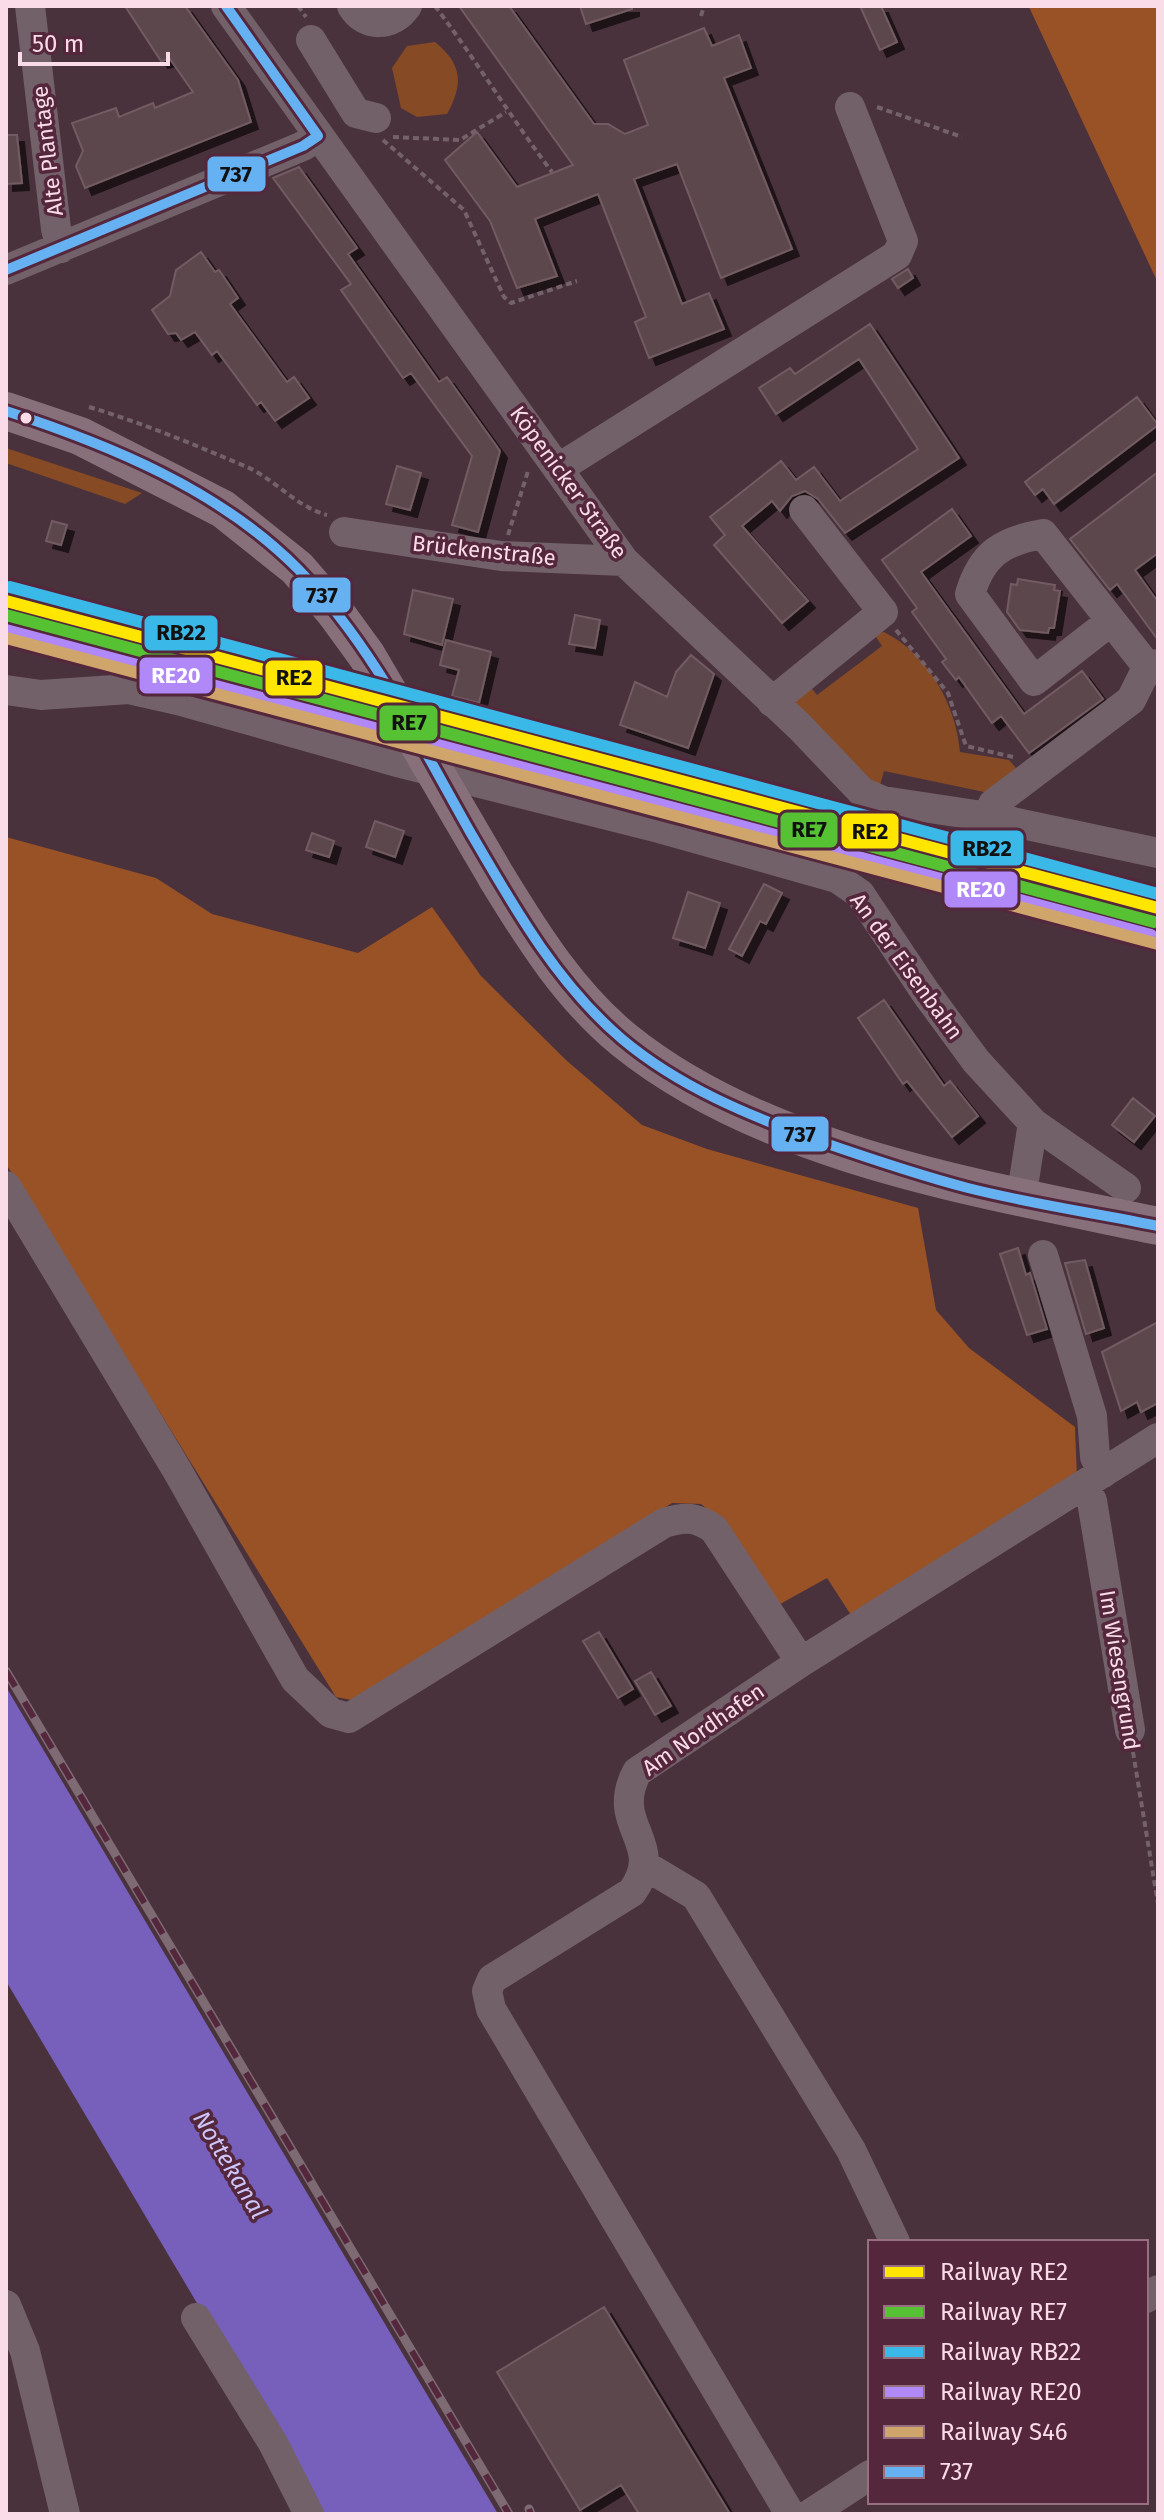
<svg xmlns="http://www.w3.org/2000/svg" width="1164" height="2520" font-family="'Fira Sans',sans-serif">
	<defs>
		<filter id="shadow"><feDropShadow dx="7" dy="7" stdDeviation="0" flood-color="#0009"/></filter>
	</defs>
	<rect width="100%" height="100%" fill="#4a323d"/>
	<path fill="#864a25" d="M435 42C462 64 464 83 447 114L417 117 401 108 392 68 407 46Z
		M6 448 142 493 125 504 6 463Z
		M884 632C928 654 956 705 960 752L1009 760 1016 768 989 793 884 771 880 785 874 784 791 703 808 684 817 695 882 646 874 634Z"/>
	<path fill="#995226" d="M1158 6V283L1029 7Z
		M6 837 156 878 212 914 358 953 432 907 481 976 567 1061 642 1125 707 1149 918 1208 936 1310 969 1348 1075 1427 1077 1478 853 1618 827 1578 773 1608 713 1514 701 1504 672 1503 362 1702 336 1697 6 1164Z"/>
	<path fill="#7760bb" d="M6 1687 498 2514H322L6 1981Z"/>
	<path fill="#5c474e" stroke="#725c62" stroke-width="2" filter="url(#shadow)" d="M125 6H185L238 80 251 122 85 188 76 166 83 151 72 123 116 108 119 117 153 103 155 108 193 92 170 59 161 61Z
		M459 6H509L594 124H608L625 134 648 125 624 60 704 28 712 46 739 35 751 68 724 78 792 249 721 278 677 164 634 179 682 304 709 293 724 329 649 358 635 322 646 317 598 194 535 219 557 276 517 288 490 221 445 160 477 132 517 187 573 165Z
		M580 6H632V9L586 24Z
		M860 6H881L897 42 880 50Z
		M6 135H17L22 183 6 184Z
		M299 167 357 248 348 254 439 382 447 377 500 451 478 532 452 525 472 456 411 373 403 378 341 290 351 284 273 178Z
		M201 252 215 272 219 270 238 298 230 304 287 382 294 377 309 398 275 421 261 402 257 405 217 351 212 355 195 332 181 340 176 333 168 334 152 310 170 296 176 270Z
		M908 269 913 278 898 288 892 279Z
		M870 324 959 458 845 533 818 499 805 491 792 496 780 511 772 501 742 526 808 601 782 623 714 545 725 535 710 517 781 461 796 480 814 467 840 501 918 449 859 359 776 414 759 388 790 368 795 374Z
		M1137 397 1158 425 1054 504 1043 489 1035 495 1025 482Z
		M397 466 421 473 410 510 386 504Z
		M1158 472V553L1135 570 1158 602V640L1117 584 1110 590 1070 539Z
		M952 509 971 536 921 572 1024 714 1082 671 1103 699 1029 753 1001 716 992 723 959 677 956 680 942 662 946 659 912 612 917 608 882 560Z
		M52 521 67 525 61 545 46 541Z
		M1018 579 1055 585 1054 590 1060 591 1054 628H1049L1048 633 1020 630 1007 612 1011 584 1017 585Z
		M413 590 453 599 442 645 404 634Z
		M575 615 600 620 595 648 569 644Z
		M446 640 491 652 479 703 452 696 459 670 440 665Z
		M691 655 714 674 688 748 620 725 635 682 667 697 676 672Z
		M375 821 404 831 395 857 366 847Z
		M312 833 334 841 329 857 306 850Z
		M764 884 782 893 766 924 760 921 742 956 729 949Z
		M688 892 720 903 705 948 673 938Z
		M884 1000 944 1086 950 1081 978 1116 952 1137 907 1081 903 1084 858 1018Z
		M1133 1098 1155 1116 1134 1142 1112 1125Z
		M1018 1248 1026 1275 1030 1273 1047 1329 1027 1335 1000 1254Z
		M1085 1260 1104 1328 1086 1334 1065 1263Z
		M1158 1322V1403L1141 1412 1137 1402 1121 1411 1102 1352Z
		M599 1632 633 1689 618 1698 583 1641Z
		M651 1672 671 1706 655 1715 635 1681Z
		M604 2307 730 2514H639L621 2485 580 2510 497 2372Z"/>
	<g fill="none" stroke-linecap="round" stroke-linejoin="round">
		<path stroke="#74626a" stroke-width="4" stroke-dasharray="6 4" stroke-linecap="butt" d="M298 6 306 17
			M435 6C476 60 511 118 552 172
			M701 16 704 6
			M877 107 962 137
			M393 137 460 140 506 112
			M383 140 464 210 504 297 511 303 577 281
			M89 407C143 423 195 445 247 467 276 480 295 506 327 515
			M508 535 528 471
			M896 630 948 693 966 746 1013 757
			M1133 1752 1158 1904"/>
		<path stroke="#736169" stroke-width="30" d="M30 6 56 229 61 248
			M226 6 624 561 800 727 862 792 883 801 989 817 1158 853
			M352 6C365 28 393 27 407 6
			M311 40 356 113 376 118
			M6 270 303 146 318 136
			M559 468 897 255 903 241 850 107
			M344 532 501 556 624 561
			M1111 621 1034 681 970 594C982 554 1002 541 1043 534L1150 670
			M6 690 41 695 129 689 178 700 401 763 659 828 837 878 860 894 926 993 976 1061 1033 1123 1126 1188
			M772 702 883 612 804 510
			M989 817 993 804 1131 700 1143 676 1158 664
			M6 1186 177 1470 295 1679 331 1713 349 1718 664 1523C686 1516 696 1517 714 1529L801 1662
			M1021 1199 1033 1123
			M1043 1255 1092 1416 1095 1457 1103 1473
			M1084 1485 1092 1501 1130 1730
			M646 1866 696 1896 851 2150 895 2242
			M1146 2298 1158 2290
			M6 2305 25 2351 65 2514
			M196 2318 273 2443 309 2514
			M790 2514 491 2009 487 1991 492 1979 632 1892C668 1842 608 1827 637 1772L801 1662 1158 1438
			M810 2514 870 2475"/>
		<path stroke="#88707b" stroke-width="38" d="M6 411 80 436 223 509 297 568 335 612
			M497 878C533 937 570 996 624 1040 766 1155 983 1189 1158 1226"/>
		<defs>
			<path id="rail" d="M6 1671 509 2514
				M529 2509 531 2514"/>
		</defs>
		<use href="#rail" stroke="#7d6a73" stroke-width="9"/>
		<use href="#rail" stroke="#54273d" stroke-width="6" stroke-dasharray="18" stroke-linecap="butt"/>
		<path stroke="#88707b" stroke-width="38" d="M335 612 367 656 497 878"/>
		<defs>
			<path id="bus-1" d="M6 270 303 146 318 136 226 6
				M6 411C110 445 220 490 298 569 371 643 418 740 469 830 512 904 556 983 622 1039 679 1087 750 1116 819 1141 868 1158 918 1175 968 1188 1031 1204 1095 1213 1158 1226"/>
		</defs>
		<use href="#bus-1" stroke="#54273d" stroke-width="16"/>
		<use href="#bus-1" stroke="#66b1f2" stroke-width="10"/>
		<defs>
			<path id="rail-1" d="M6 601 1158 908"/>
			<path id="rail-2" d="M6 615 1154 922"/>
			<path id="rail-3" d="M10 587 1158 894"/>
			<path id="rail-4" d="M6 630 1151 935"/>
			<path id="rail-5" d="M6 638 1158 944"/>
		</defs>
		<use href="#rail-1" stroke="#54273d" stroke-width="18"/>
		<use href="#rail-2" stroke="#54273d" stroke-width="18"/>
		<use href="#rail-3" stroke="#54273d" stroke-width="18"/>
		<use href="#rail-4" stroke="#54273d" stroke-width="18"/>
		<use href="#rail-5" stroke="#54273d" stroke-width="18"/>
		<use href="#rail-1" stroke="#ffe600" stroke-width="12"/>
		<use href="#rail-2" stroke="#56c233" stroke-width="12"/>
		<use href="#rail-3" stroke="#3ab8e8" stroke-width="12"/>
		<use href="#rail-4" stroke="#b088f7" stroke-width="12"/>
		<use href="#rail-5" stroke="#d0a56c" stroke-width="12"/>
	</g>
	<circle fill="#fadce8" stroke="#54273d" stroke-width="3" cx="26" cy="418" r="7"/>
	<g text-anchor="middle" stroke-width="7" stroke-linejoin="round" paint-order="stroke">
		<g font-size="22" fill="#fadce8" stroke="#54273d">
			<text transform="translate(47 151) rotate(-97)" y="8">Alte Plantage</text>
			<text transform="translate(569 482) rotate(54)" y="8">Köpenicker Straße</text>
			<text transform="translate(484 550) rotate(6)" y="8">Brückenstraße</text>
			<text transform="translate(907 966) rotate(54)" y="8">An der Eisenbahn</text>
			<text transform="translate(1120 1670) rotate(81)" y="8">Im Wiesengrund</text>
			<text transform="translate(703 1729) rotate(-35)" y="8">Am Nordhafen</text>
		</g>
		<g font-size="24" font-style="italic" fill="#cfc7fb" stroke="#54273d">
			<text transform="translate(230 2165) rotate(59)" y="8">Nottekanal</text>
		</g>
	</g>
	<g stroke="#54273d" stroke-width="3">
		<rect x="206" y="155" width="61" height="38" rx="8" fill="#66b1f2"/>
		<rect x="291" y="576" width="61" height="38" rx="8" fill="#66b1f2"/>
		<rect x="143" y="614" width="76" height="38" rx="8" fill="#3ab8e8"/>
		<rect x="138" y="656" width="76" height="39" rx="8" fill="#b088f7"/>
		<rect x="264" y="659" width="60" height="38" rx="8" fill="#ffe600"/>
		<rect x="378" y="704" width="61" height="38" rx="8" fill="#56c233"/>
		<rect x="779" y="811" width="60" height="38" rx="8" fill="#56c233"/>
		<rect x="840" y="812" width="60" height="38" rx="8" fill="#ffe600"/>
		<rect x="949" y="829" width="76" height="38" rx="8" fill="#3ab8e8"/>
		<rect x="943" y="870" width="76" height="39" rx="8" fill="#b088f7"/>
		<rect x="770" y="1115" width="60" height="38" rx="8" fill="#66b1f2"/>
	</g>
	<g font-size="22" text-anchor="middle" font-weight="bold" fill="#fff">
		<text x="176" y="683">RE20</text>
		<text x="981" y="897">RE20</text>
	</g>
	<g font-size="22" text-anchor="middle" font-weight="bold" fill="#111">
		<text x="236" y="182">737</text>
		<text x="322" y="603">737</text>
		<text x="181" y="640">RB22</text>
		<text x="294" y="685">RE2</text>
		<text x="409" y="730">RE7</text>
		<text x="809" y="837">RE7</text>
		<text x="870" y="839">RE2</text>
		<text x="987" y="856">RB22</text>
		<text x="800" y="1142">737</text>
	</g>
	<rect width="1164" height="2520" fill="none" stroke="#fadce8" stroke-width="16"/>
	<rect x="868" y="2240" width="280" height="264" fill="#54273d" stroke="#966f81" stroke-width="2"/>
	<rect x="884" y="2266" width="40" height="12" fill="#ffe600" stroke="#966f81" stroke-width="2"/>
	<text x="940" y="2280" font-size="24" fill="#fadce8">Railway RE2</text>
	<rect x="884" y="2306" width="40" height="12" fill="#56c233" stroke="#966f81" stroke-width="2"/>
	<text x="940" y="2320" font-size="24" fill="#fadce8">Railway RE7</text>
	<rect x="884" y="2346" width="40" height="12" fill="#3ab8e8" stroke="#966f81" stroke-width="2"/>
	<text x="940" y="2360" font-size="24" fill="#fadce8">Railway RB22</text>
	<rect x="884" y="2386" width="40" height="12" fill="#b088f7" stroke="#966f81" stroke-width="2"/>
	<text x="940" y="2400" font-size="24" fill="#fadce8">Railway RE20</text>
	<rect x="884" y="2426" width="40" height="12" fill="#d0a56c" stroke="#966f81" stroke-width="2"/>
	<text x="940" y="2440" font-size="24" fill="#fadce8">Railway S46</text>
	<rect x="884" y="2466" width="40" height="12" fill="#66b1f2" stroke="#966f81" stroke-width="2"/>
	<text x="940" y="2480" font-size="24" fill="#fadce8">737</text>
	<path d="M20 52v12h148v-12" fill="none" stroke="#fadce8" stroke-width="4"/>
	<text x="32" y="52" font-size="24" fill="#fadce8" stroke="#54273d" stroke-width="6" paint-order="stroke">50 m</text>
</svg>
